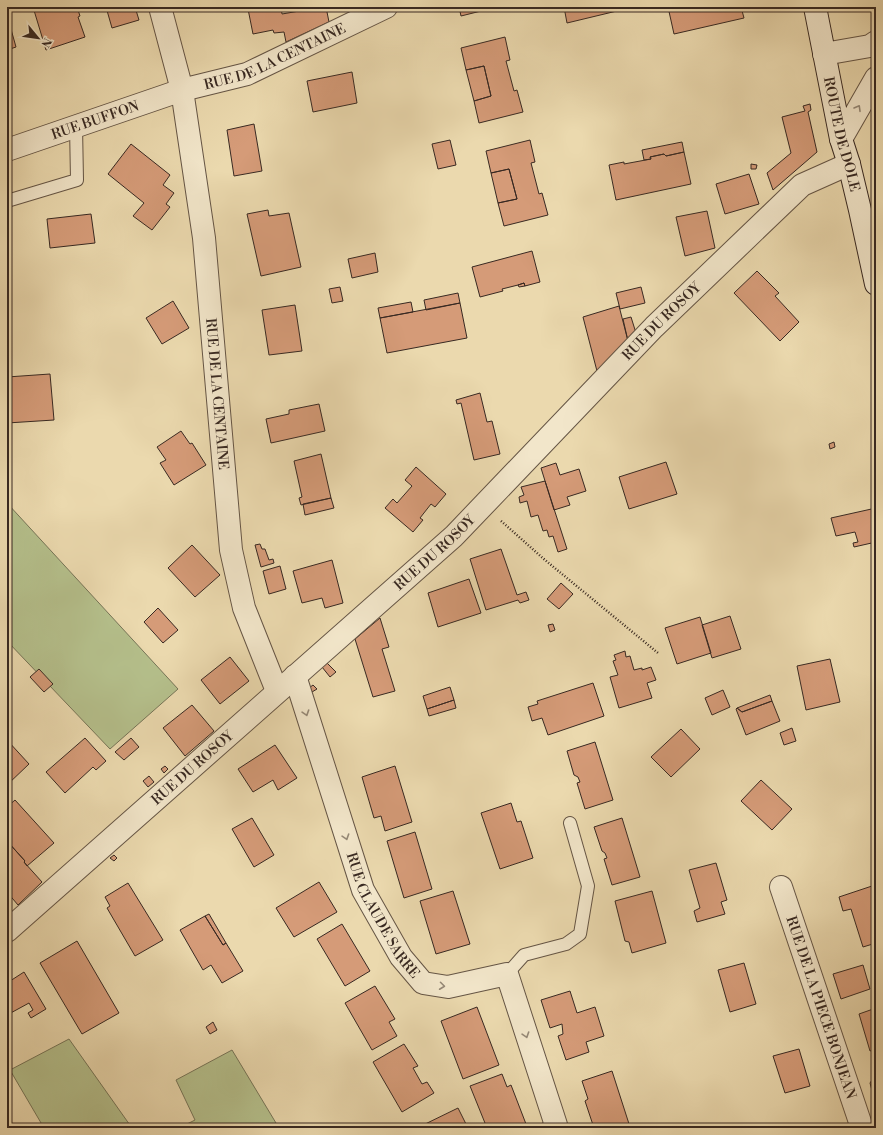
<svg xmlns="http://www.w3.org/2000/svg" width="883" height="1135" font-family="'Libre Bodoni',serif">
	<rect width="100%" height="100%" fill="#ebd9ae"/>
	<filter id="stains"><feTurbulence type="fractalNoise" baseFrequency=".005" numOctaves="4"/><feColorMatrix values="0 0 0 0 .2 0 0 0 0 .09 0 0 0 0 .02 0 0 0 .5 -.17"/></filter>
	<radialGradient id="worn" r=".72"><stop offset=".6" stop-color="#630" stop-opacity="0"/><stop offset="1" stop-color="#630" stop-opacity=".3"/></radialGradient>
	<path fill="#b5c08c" stroke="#767457" d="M7 503 178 689 110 749 7 641Z
		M69 1039 132 1128H44L10 1070Z
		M232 1050 279 1128H179L195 1120 176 1080Z"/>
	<path fill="#d59b78" stroke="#382922" d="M33 7H77L80 16 78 17 85 37 46 50Z
		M106 7H135L139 20 112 28Z
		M251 7H281L282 14 311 9 310 7H326L329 22 286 42 284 32 274 33 273 30 253 34 248 9 251 8Z
		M459 7H485V10L461 16Z
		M564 7H620L621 10 567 23Z
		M668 7H741L744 18 674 34Z
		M7 15 16 47 7 50Z
		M505 37 510 60 506 61 514 91 517 90 523 112 479 123 474 101 491 96 484 66 466 70 461 48Z
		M484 66 491 96 474 101 466 70Z
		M352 72 357 103 313 112 307 81Z
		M810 104 811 110 808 112 817 152 773 190 767 173 791 153 782 117 805 111 803 106Z
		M254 124 262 171 234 176 227 130Z
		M450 140 456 165 438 169 432 144Z
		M530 140 535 162 531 163 539 194 542 193 548 215 504 226 498 203 517 199 509 169 491 173 486 151Z
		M682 142 684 152 666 156 664 154 650 157 651 159 644 160 642 150Z
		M131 144 170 175 163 185 174 193 166 204 170 207 152 230 133 216 144 203 108 174Z
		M684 152 691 184 616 200 609 165 624 162V164L651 159 650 157 664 154 666 156Z
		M751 164 757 165 756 169H751Z
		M509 169 517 199 498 203 491 173Z
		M749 174 759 204 725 214 716 184Z
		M268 210 269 216 289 213 301 267 261 276 247 214Z
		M707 211 715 248 685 256 676 217Z
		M91 214 95 243 50 248 47 219Z
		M532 251 540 282 525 286 524 283 518 285 502 289 503 291 480 297 472 267Z
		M375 253 378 272 352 278 348 259Z
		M757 271 779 293 775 296 799 322 780 341 734 293Z
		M524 283 525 286 519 287 518 285Z
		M340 287 343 301 332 303 329 289Z
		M641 287 645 303 620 309 616 293Z
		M458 293 460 303 426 310 424 300Z
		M173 301 189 328 162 344 146 318Z
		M411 302 413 312 380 318 378 308Z
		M460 303 467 338 387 353 380 318Z
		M295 305 302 351 269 355 262 310Z
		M619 306 628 341 598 375 583 317Z
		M631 317 636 333 628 341 623 319Z
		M50 374 54 420 7 423V377Z
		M480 393 487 422 492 421 500 454 474 460 461 403 457 404 456 400Z
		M319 404 325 431 271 443 266 419 289 414V410Z
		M181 431 190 444 192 443 206 465 174 485 160 463 166 460 157 447Z
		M834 442 835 447 830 449 829 444Z
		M321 454 331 498 301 505 299 498 302 497 294 461Z
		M666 462 677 494 629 509 619 477Z
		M556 463 560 475 579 469 586 491 567 497 570 505 554 510 541 468Z
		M416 467 446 494 435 507 431 504 420 518 423 520 413 532 385 508 393 499 397 503 412 486 405 480Z
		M545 481 567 549 558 552 553 536 549 537 547 530 543 531 538 515 531 517 527 501 520 503 519 497 524 495 521 487Z
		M331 498 334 508 305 515 303 504Z
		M876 508V542L854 547 853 543 858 542 855 532 836 536 831 518Z
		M260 544 262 549H265L269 560 273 559 274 563 261 567 255 545Z
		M192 545 220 575 195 597 168 568Z
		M501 549 517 595 526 592 529 600 520 603 518 600 486 610 470 559Z
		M332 560 343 603 325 608 322 598 302 603 293 571Z
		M280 566 286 589 269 594 263 571Z
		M469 579 481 613 438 627 428 593Z
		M561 583 573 594 559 609 547 599Z
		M158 608 178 630 163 643 144 622Z
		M730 616 741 649 712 658 702 625Z
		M700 617 711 653 677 664 665 628Z
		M380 618 389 647 382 649 395 691 373 697 355 639Z
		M553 624 555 630 550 632 548 625Z
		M625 651 626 657 630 656 634 670 642 668V670L651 667 656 680 647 683 652 698 619 708 610 677 618 675 613 661 616 660 614 655Z
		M230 657 249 681 220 704 201 680Z
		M830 659 840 702 806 710 797 666Z
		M327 663 336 672 330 677 322 667Z
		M39 669 53 684 44 692 30 677Z
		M593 683 604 716 548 735 542 718 532 721 528 707 538 704 537 701Z
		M313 685 317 689 312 692 309 688Z
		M450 687 454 700 427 709 423 696Z
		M723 690 730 707 712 715 705 698Z
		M770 695 772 701 742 712 737 708Z
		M454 700 456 708 429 716 427 709Z
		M772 701 780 721 746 735 736 709 737 708 742 712Z
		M192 705 214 731 185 756 163 728Z
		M792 728 796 741 784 745 780 733Z
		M681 729 700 749 671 777 651 757Z
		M85 738 106 761 96 770 93 767 65 793 46 772Z
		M131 738 139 747 124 760 115 752Z
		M7 740 29 764 7 785Z
		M595 742 613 800 585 809 577 783 580 782 578 777 574 775 567 751Z
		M275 745 297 778 278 790 273 780 253 792 238 769Z
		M165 766 168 769 164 773 161 769Z
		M395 766 412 822 385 831 381 816 374 818 362 777Z
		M149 776 154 782 148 787 143 781Z
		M761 780 792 809 772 830 741 801Z
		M15 800 54 843 27 866 24 862 25 861 7 841V807Z
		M511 803 517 822 521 821 533 858 500 869 481 813Z
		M252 818 274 855 254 867 232 829Z
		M622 818 640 877 612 885 604 859 607 858 605 853 602 851 594 827Z
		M415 832 432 889 404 898 387 841Z
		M7 841 25 861 24 862 42 882 18 905 7 892Z
		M114 855 117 858 114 861 110 858Z
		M716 863 727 900 721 902 725 914 697 922 694 911 700 908 689 870Z
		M319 882 337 912 294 937 276 908Z
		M128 883 163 940 135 956 107 908 110 906 105 897Z
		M872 886 876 900V943L863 947 851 909 843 911 839 897Z
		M453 891 470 944 436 954 420 901Z
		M652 891 666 943 632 953 629 942 625 941 615 901Z
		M209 914 226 943 223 945 205 916Z
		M205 916 223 945 226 943 243 971 222 983 211 965 203 970 180 930Z
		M342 924 370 971 345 986 317 939Z
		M77 941 119 1013 82 1034 40 963Z
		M744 963 756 1004 730 1012 718 970Z
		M863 965 870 989 841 999 833 974Z
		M24 972 46 1009 31 1018 28 1013 33 1010 29 1003 7 1015V983Z
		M375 986 395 1019 389 1022 397 1036 372 1050 345 1003Z
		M570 991 577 1013 595 1007 604 1036 586 1042 589 1052 566 1060 558 1036 563 1034 562 1024 550 1028 541 1000Z
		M477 1007 499 1065 463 1079 441 1021Z
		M876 1008V1049L870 1051 859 1014Z
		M213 1022 217 1030 210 1034 206 1027Z
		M404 1044 418 1066 413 1068 422 1084 427 1082 434 1093 402 1112 373 1062Z
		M799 1049 810 1086 785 1093 773 1056Z
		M612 1071 630 1127 594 1128 585 1101 588 1099 582 1081Z
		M502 1074 507 1087 511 1085 526 1124 514 1128H487L470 1086Z
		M876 1079V1099L874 1098 870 1083 872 1080Z
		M458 1108 468 1128H417Z"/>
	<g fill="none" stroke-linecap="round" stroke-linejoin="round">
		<defs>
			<path id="lane" d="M7 201 77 180 76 126
				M507 974 524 955 566 944 580 934 588 886 570 823"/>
			<g id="street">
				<path id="s1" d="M160 7 182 90 204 238 231 550 244 608 277 691"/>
				<path d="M824 54 870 46 876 42"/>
				<path d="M841 139 876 78"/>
				<path id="s2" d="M7 150 182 90 247 74 386 7"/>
				<path id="s3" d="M295 676 363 890 401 957 423 983 448 987 507 974 556 1125 553 1128"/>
				<path id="s4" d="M781 887 862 1128"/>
				<path id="s5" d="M7 931 454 536 654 327 802 185 849 164"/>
			</g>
			<g id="secondary">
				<path id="s6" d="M815 7 841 139 849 164 860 210 876 284"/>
			</g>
		</defs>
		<use href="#lane" stroke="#655545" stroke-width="14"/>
		<use href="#street" stroke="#655545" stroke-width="24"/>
		<use href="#secondary" stroke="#382922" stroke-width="24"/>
		<path stroke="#382922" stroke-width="2.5" stroke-dasharray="1 2" stroke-linecap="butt" d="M501 521 545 560 658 653"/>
		<use href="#lane" stroke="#f2e6ca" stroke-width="12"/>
		<use href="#street" stroke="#f2e6ca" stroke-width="22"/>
		<use href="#secondary" stroke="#f2e6ca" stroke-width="22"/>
	</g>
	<defs><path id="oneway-chevron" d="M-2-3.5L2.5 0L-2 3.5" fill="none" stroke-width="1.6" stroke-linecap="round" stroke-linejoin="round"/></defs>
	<g stroke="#958876">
		<use href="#oneway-chevron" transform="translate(858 108) rotate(-60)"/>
		<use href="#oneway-chevron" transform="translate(306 713) rotate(72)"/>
		<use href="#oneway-chevron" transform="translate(346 837) rotate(72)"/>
		<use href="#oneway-chevron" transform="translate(442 986) rotate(7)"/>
		<use href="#oneway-chevron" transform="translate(526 1035) rotate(72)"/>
	</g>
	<g text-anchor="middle" stroke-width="3.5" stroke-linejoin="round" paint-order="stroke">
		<g font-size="14" fill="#382922" stroke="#f2e6ca">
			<text dy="5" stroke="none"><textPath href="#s2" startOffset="284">RUE DE LA CENTAINE</textPath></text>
			<text dy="5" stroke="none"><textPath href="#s2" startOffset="93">RUE BUFFON</textPath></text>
			<text dy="5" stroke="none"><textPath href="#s6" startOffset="130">ROUTE DE DOLE</textPath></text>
			<text dy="5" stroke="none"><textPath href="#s5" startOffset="895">RUE DU ROSOY</textPath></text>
			<text dy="5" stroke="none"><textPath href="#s1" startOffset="392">RUE DE LA CENTAINE</textPath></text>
			<text dy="5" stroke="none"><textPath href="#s5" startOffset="571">RUE DU ROSOY</textPath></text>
			<text dy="5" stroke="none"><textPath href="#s5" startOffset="247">RUE DU ROSOY</textPath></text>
			<text dy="5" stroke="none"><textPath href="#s3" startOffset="256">RUE CLAUDE SARRE</textPath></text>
			<text dy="5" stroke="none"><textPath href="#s4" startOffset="127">RUE DE LA PIECE BONJEAN</textPath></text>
		</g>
	</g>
	<rect width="883" height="1135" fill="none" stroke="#ebd9ae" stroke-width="24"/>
	<rect x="8" y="8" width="867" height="1119" fill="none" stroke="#382922" stroke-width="2"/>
	<rect x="12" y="12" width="859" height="1111" fill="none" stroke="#382922"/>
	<g transform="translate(38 38) rotate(119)" stroke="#f2e6ca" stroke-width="3" paint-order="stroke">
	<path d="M0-3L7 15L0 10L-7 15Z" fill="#382922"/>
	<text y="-6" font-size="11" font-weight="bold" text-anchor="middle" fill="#382922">N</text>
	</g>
	<rect width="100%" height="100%" filter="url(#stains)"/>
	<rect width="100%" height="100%" fill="url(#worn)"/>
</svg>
